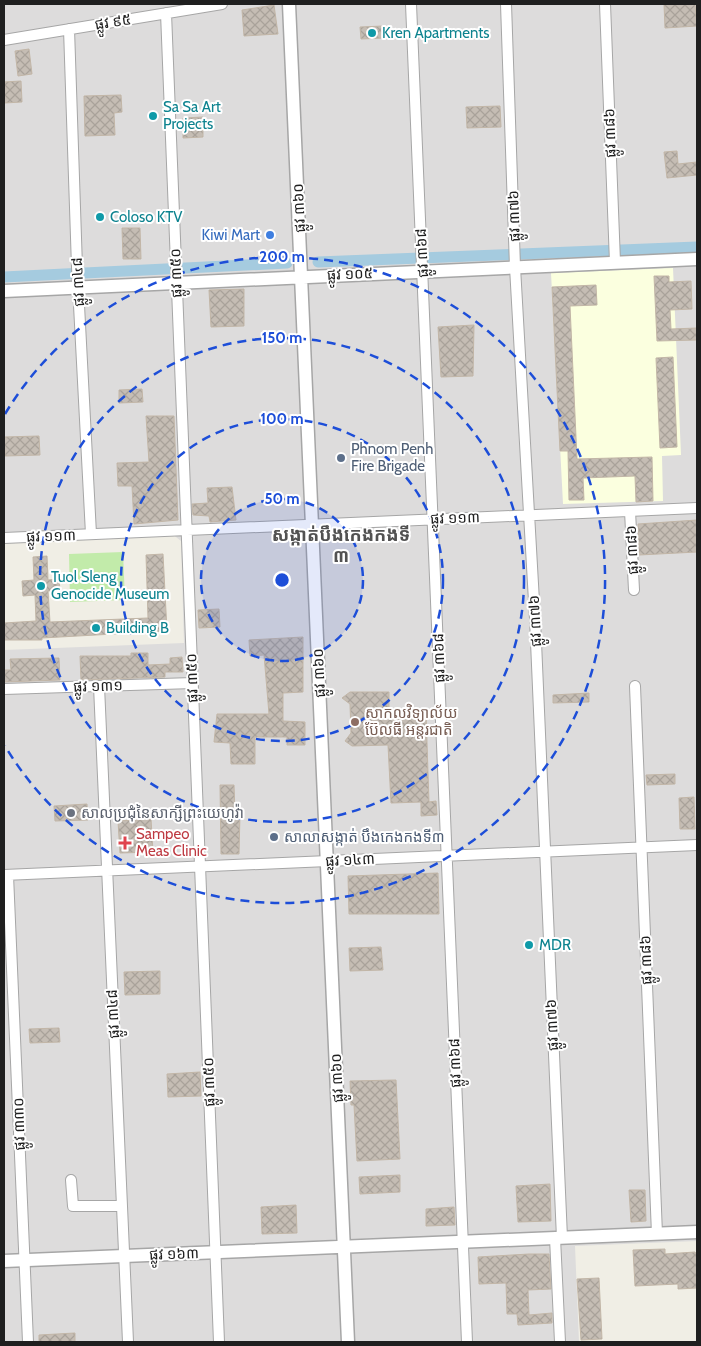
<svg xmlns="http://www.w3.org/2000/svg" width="701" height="1346" font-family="Cabin,'Noto Sans Khmer',sans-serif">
	<defs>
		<pattern id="building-cross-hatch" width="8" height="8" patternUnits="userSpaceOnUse" patternTransform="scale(1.25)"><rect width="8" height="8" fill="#c5bdb4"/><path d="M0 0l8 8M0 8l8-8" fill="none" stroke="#a9a29a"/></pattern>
	</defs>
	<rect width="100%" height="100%" fill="#f0eee5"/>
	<path fill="#dddcdc" d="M4 4H697V1241L575 1246 579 1342H4V650L184 643 181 541 171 533 4 541Z"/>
	<path fill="#fbffdf" d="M673 268 681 455 662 456 663 501 563 504 551 273Z"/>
	<path fill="#c2ebaa" d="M123 552 125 600 70 602 69 554Z"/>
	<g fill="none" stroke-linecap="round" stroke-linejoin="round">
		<path stroke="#a5cbdf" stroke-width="11" d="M318 262 697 247
			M4 277 287 263"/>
	</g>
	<path fill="url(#building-cross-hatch)" stroke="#c2b6a7" d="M664 4H695L697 26 665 28Z
		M274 5 278 34 244 36 242 10Z
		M383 26 384 38 361 39 360 27Z
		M29 49 32 74 18 76 15 51Z
		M21 81 22 102 4 103V82Z
		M121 95 122 112 114 113 115 135 85 136 84 96Z
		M500 106 501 127 467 128 466 107Z
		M203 117V137L183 138V118Z
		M677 151 678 164 697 162V175L667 178 664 152Z
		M122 228H140L141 259H123Z
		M654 276H669V282L691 281 692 309 670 310 671 329 697 328V340L657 341Z
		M596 285 597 305 570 306 577 459 652 457 653 501 636 502 635 476 583 478 584 500H569L568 451H560L552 287Z
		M244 289V326L211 327 209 290Z
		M474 325 473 376 441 377 438 327Z
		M673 357 677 447 660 448 656 358Z
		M142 389 143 402 119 403V390Z
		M146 416H174L178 520 134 524 132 486H118L117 463 149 462Z
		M39 436 40 455 5 456 4 437Z
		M232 487 236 520 210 522 209 516 193 515 192 504 208 503 207 488Z
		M697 520V552L639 555 638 524Z
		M163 554 167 631 42 638V640H4V623L36 621 35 595 23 596 22 581 34 580 33 557 47 556 48 580 59 579 60 590 48 591 50 622 148 618 146 555Z
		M219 609 220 627 199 628 198 610Z
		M303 637V692L283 693V721L305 722V745H287V737H255V764H231L230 743 214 742 217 714H269L264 655 250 656 249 640Z
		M131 653H148V665L170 664V658L182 657 183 672H165V677L81 680 80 656H131Z
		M59 658 60 680 4 682V670H11L10 659Z
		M350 692H389V714L426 713 429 802 436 801 437 815 421 816V802L391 803 388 745 352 746 345 741 351 733 350 704 342 698Z
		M589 693V702L553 703V695Z
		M675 774V784L647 785 646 775Z
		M220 785H234L235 813H240L239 854H221Z
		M694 797 695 829H680L679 798Z
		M87 804 88 820 55 821 54 806Z
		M151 819 153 852 120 853 118 821Z
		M438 873 439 914H349L348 876Z
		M381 947 383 970 350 971 349 948Z
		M160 971V994L125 995 124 972Z
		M59 1028 60 1042 30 1043 29 1029Z
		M200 1072 201 1096 168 1097 167 1074Z
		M396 1080 400 1159 357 1161 354 1105H351L350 1081Z
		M400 1175V1192L360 1194 359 1177Z
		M550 1184 551 1221 518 1222 516 1186Z
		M629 1190H645L646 1221 631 1222Z
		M296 1205 297 1233 262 1234 261 1207Z
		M454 1207 455 1225 426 1226V1209Z
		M665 1249V1254L695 1252 697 1256V1288L678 1289V1284L635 1286 633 1250Z
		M529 1254H549L551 1289 528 1290 529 1315 552 1313V1323L518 1325 517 1314H507L506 1283 479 1284 478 1257Z
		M599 1278 602 1339 581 1340 577 1279Z
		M75 1333V1342H39V1335Z"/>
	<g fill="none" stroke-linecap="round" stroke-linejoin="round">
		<defs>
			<path id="minor" d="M411 4 467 1342
				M506 4 515 267 535 619 562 1238
				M605 4 615 262
				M166 13 219 1342
				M69 29 77 267 91 534
				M4 40 222 4
				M630 511 634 590
				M4 538 697 508
				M99 686 128 1342
				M635 686 657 1234
				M4 689 193 683
				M4 875 697 845
				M8 875 28 1342
				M71 1180 73 1206H122
				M555 1238 560 1342"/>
			<path id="tertiary" d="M289 4 348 1342
				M4 291 697 259
				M4 1261 697 1232"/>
		</defs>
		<use href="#minor" stroke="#a6a6a6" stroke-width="12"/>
		<use href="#tertiary" stroke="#a6a6a6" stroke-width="15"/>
		<use href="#minor" stroke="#fff" stroke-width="10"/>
		<use href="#tertiary" stroke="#fff" stroke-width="12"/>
	</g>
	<circle cx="282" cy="580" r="81" fill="#1d4ed8" fill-opacity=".12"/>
	<g fill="none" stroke="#1d4ed8" stroke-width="2.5" stroke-dasharray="9 6">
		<circle cx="282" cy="580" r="81"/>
		<circle cx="282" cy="580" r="161"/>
		<circle cx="282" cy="580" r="242"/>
		<path d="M5 414A323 323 0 1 1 5 746"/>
	</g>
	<g fill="#0f9aa8" stroke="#fff" stroke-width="2">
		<circle cx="372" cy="33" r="5"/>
		<circle cx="153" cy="116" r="5"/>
		<circle cx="100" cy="217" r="5"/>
		<circle cx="41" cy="586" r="5"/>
		<circle cx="96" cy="628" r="5"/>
		<circle cx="529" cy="945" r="5"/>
	</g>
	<circle fill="#3f7fe0" stroke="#fff" stroke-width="2" cx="270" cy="235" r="5"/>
	<g fill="#5c6f8a" stroke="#fff" stroke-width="2">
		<circle cx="341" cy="458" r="5"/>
		<circle cx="274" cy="837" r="5"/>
	</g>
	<circle fill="#8d6e63" stroke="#fff" stroke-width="2" cx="355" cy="722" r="5"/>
	<circle fill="#6b7280" stroke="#fff" stroke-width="2" cx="71" cy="813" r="5"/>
	<path fill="#e0444e" stroke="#fff" stroke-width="2" d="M122.5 835.5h5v5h5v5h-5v5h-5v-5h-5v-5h5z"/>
	<g text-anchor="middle" stroke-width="4" stroke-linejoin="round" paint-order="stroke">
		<g font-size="15" fill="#1f1f1f" stroke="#fff">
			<text transform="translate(113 22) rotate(-9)" y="5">ផ្លូវ ៩៥</text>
			<text transform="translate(610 133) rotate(-92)" y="5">ផ្លូវ ៣៨៦</text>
			<text transform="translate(299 208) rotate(-93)" y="5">ផ្លូវ ៣៦០</text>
			<text transform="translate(514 216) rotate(-92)" y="5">ផ្លូវ ៣៧៦</text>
			<text transform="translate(422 253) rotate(-93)" y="5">ផ្លូវ ៣៦៨</text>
			<text transform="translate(176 273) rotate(-92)" y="5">ផ្លូវ ៣៥០</text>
			<text transform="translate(350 274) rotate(-2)" y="5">ផ្លូវ ១០៥</text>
			<text transform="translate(78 282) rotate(-93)" y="5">ផ្លូវ ៣៤៨</text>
			<text transform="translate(455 518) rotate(-2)" y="5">ផ្លូវ ១១៣</text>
			<text transform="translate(51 536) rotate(-2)" y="5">ផ្លូវ ១១៣</text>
			<text transform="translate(632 550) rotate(-93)" y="5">ផ្លូវ ៣៨៦</text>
			<text transform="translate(535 621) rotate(-93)" y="5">ផ្លូវ ៣៧៦</text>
			<text transform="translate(439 658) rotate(-92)" y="5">ផ្លូវ ៣៦៨</text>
			<text transform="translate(319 673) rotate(-93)" y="5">ផ្លូវ ៣៦០</text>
			<text transform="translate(192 678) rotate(-92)" y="5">ផ្លូវ ៣៥០</text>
			<text transform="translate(98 686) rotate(-2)" y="5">ផ្លូវ ១៣១</text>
			<text transform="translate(350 860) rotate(-3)" y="5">ផ្លូវ ១៤៣</text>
			<text transform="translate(646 960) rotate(-92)" y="5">ផ្លូវ ៣៨៦</text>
			<text transform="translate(113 1014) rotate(-93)" y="5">ផ្លូវ ៣៤៨</text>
			<text transform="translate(552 1025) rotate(-93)" y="5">ផ្លូវ ៣៧៦</text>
			<text transform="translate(455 1063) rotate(-92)" y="5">ផ្លូវ ៣៦៨</text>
			<text transform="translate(337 1078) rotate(-93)" y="5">ផ្លូវ ៣៦០</text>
			<text transform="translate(209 1082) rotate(-92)" y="5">ផ្លូវ ៣៥០</text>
			<text transform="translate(19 1124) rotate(-92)" y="5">ផ្លូវ ៣៣០</text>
			<text transform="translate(174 1254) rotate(-2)" y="5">ផ្លូវ ១៦៣</text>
		</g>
		<g font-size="15" fill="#0d838f" stroke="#fff" text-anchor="start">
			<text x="382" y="38">Kren Apartments</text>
			<text x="163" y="112">Sa Sa Art<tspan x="163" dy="17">Projects</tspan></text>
			<text x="110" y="222">Coloso KTV</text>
			<text x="51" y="582">Tuol Sleng<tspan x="51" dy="17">Genocide Museum</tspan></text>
			<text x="106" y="633">Building B</text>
			<text x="539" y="950">MDR</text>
		</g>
		<g font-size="15" fill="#366cbe" stroke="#fff" text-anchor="end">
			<text x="260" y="240">Kiwi Mart</text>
		</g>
		<g font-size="15" fill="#4e5e75" stroke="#fff" text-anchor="start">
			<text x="351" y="454">Phnom Penh<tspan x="351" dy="17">Fire Brigade</tspan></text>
			<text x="284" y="842">សាលាសង្កាត់ បឹងកេងកងទី៣</text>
		</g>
		<g font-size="15" fill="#785e54" stroke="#fff" text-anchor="start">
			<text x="365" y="718">សាកលវិទ្យាល័យ<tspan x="365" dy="17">ប៊ែលធី អន្តរជាតិ</tspan></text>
		</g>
		<g font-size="15" fill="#5b616d" stroke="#fff" text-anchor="start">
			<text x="81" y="818">សាលប្រជុំនៃសាក្សីព្រះយេហូវ៉ា</text>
		</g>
		<g font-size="15" fill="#be3a42" stroke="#fff" text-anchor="start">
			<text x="136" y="839">Sampeo<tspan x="136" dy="17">Meas Clinic</tspan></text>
		</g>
		<g font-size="18" font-weight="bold" fill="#525252" stroke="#fff">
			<text x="341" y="541">សង្កាត់បឹងកេងកងទី<tspan x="341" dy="21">៣</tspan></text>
		</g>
	</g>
	<circle cx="282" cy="580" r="8" fill="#1d4ed8" stroke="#fff" stroke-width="2.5"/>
	<g font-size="15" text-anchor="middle" font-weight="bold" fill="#1d4ed8" stroke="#fff" stroke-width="4" stroke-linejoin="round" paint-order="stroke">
		<text x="282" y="262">200 m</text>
		<text x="282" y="343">150 m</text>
		<text x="282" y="424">100 m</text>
		<text x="282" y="504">50 m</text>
	</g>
	<rect width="701" height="1346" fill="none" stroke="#1f1f1f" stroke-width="10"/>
</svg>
